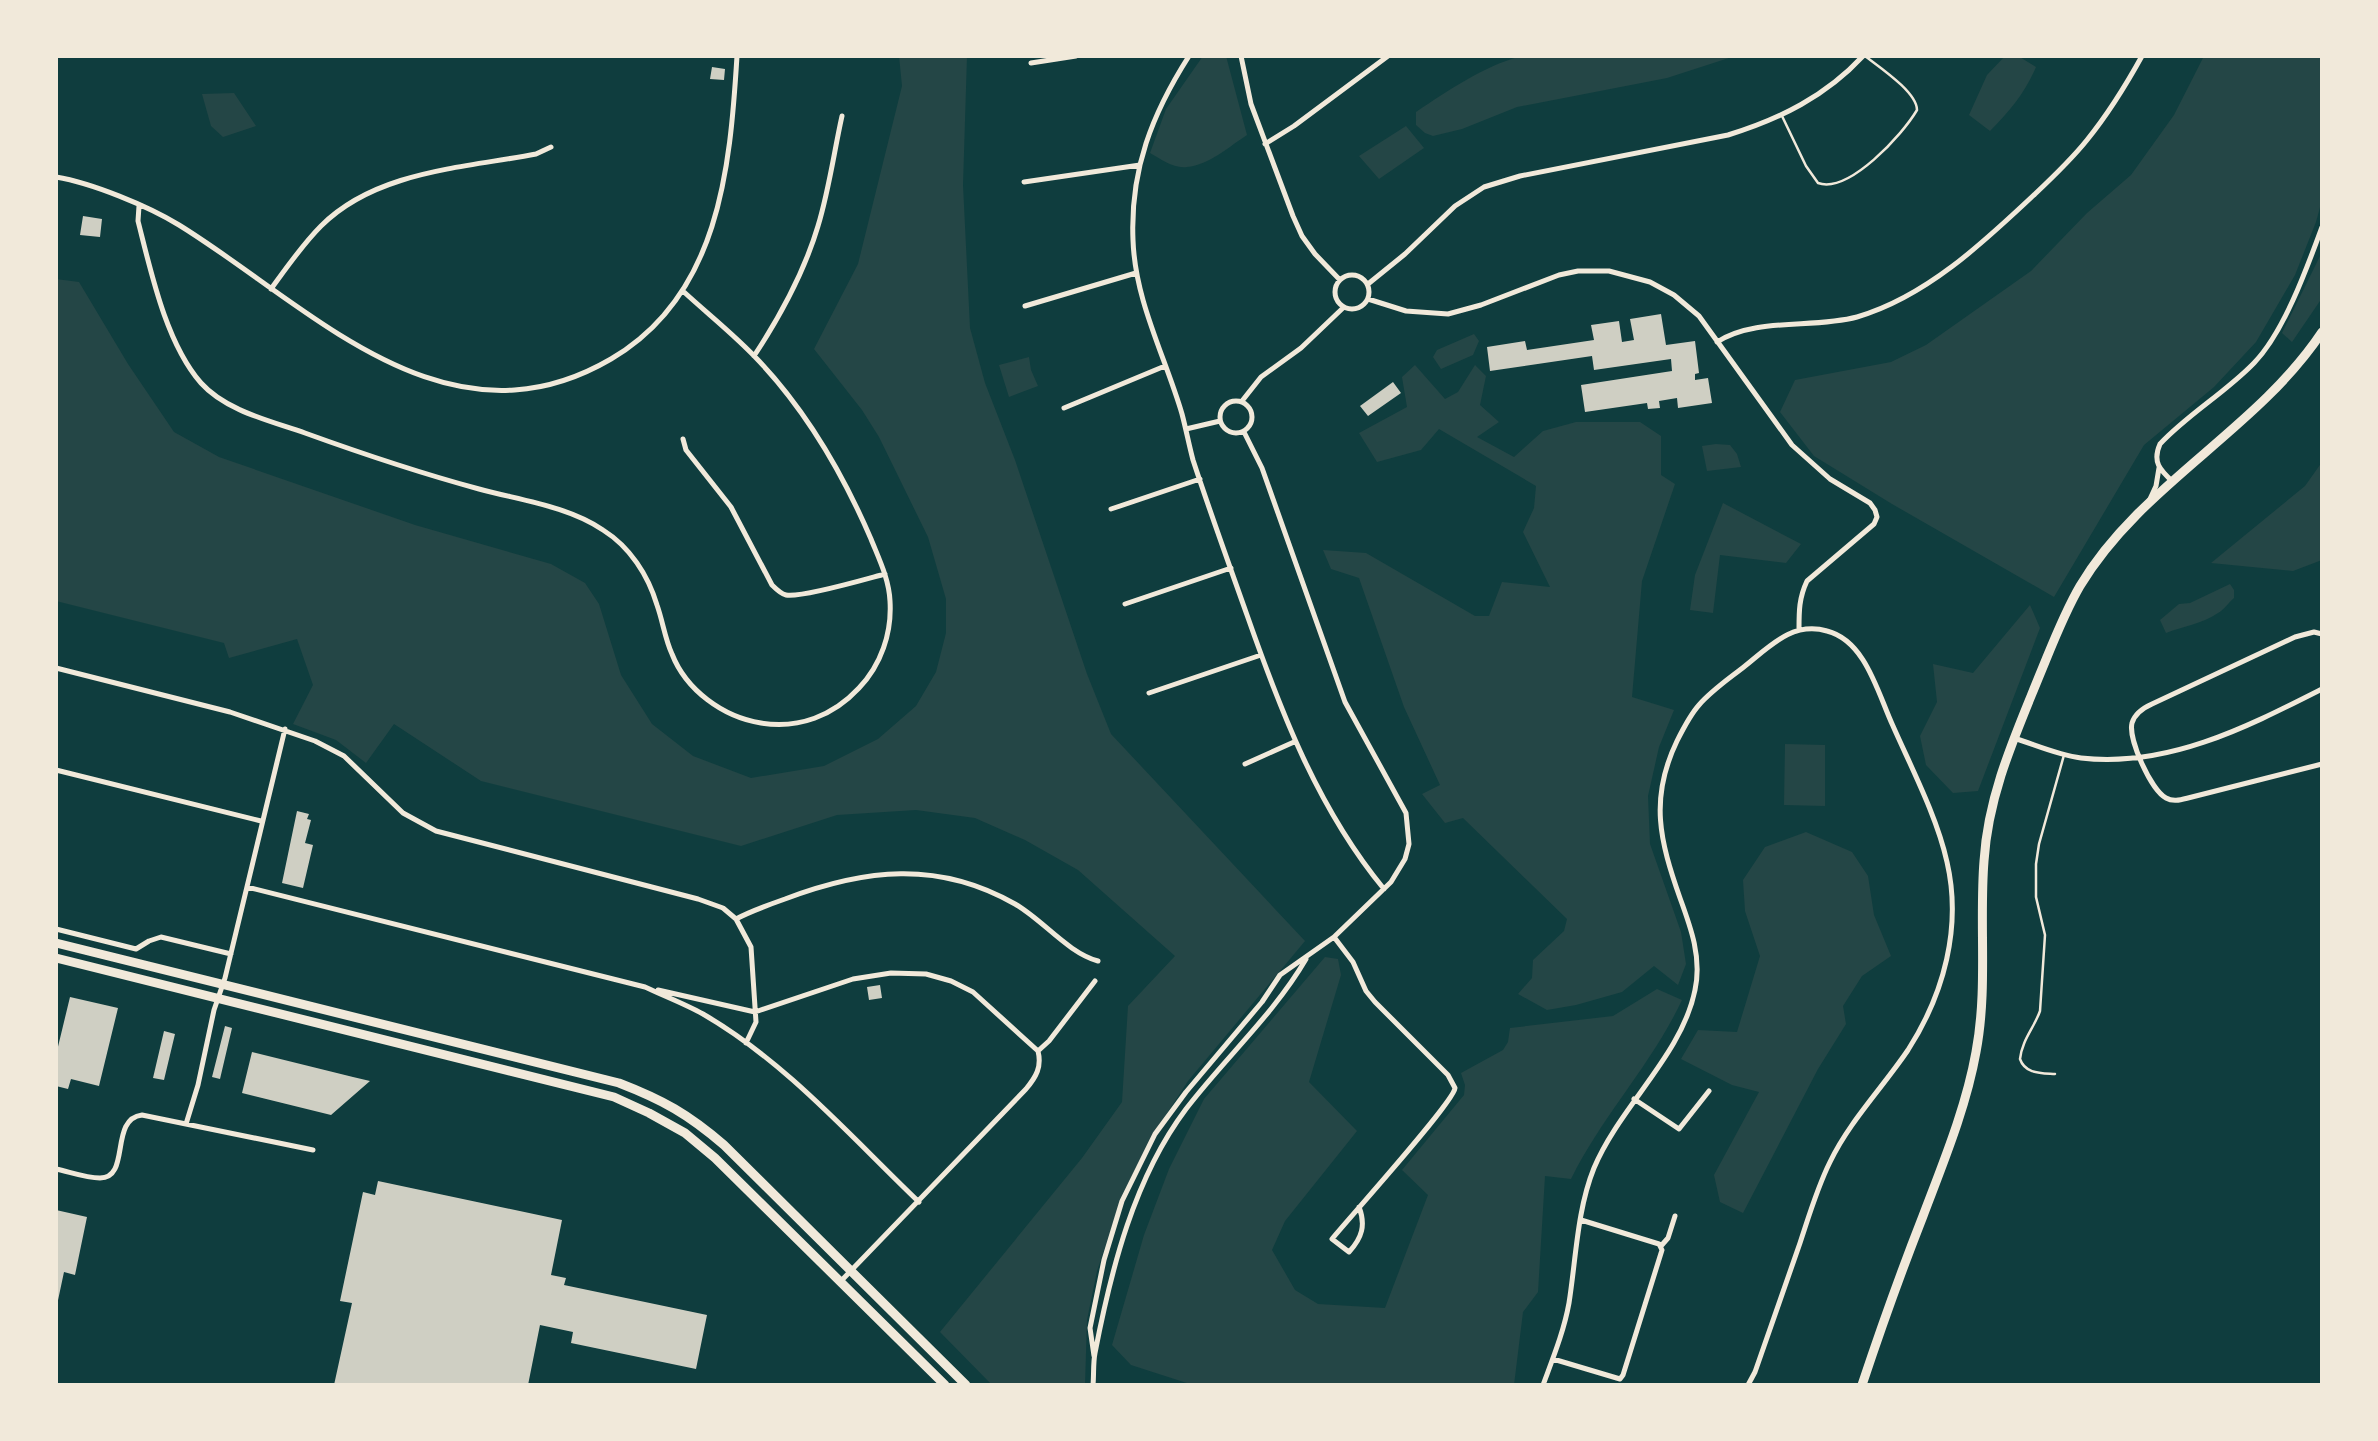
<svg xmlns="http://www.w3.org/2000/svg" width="2378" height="1441" font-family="'Nunito Sans',sans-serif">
	<rect width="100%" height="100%" fill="#0f3d3e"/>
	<path fill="#244646" d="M899 56H967L963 185 970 328 985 383 1015 460 1087 674 1111 734 1305 941 1188 1081 1153 1135 1123 1193 1097 1271 1087 1320 1085 1385H992L940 1332 1082 1158 1122 1102 1128 1006 1175 956 1078 870 1025 840 975 818 916 810 837 815 741 846 481 781 394 724 366 763 336 740 293 724 313 685 297 639 229 658 224 643 56 601V279L79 282 128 364 174 432 219 457 415 525 551 564 585 583 599 604 621 675 652 724 693 756 751 778 824 766 878 739 916 706 936 672 946 633V599L928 537 879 437 862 410 814 349 858 264 902 86Z
		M1203 56H1226L1247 135C1230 146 1209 165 1187 167 1174 169 1161 159 1150 153L1166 109Z
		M1521 56H1735L1667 78 1517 107 1462 129 1433 136 1425 133 1416 125V112C1449 90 1482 67 1521 56Z
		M2005 56H2018L2036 67C2025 93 2010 111 1990 131L1969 115 1987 75Z
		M2204 56H2322V200L2316 222 2295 275 2256 342 2214 387 2144 445 2054 597 1892 504 1814 456 1780 412 1795 380 1891 362 1926 345 2031 271 2087 213 2131 175 2174 115Z
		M234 93 256 126 223 137 211 126 202 94Z
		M1406 126 1424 148 1379 179 1359 156Z
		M2322 252V298L2292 342 2282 333Z
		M1474 334 1479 341 1473 355 1441 369 1433 357 1437 350Z
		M1029 357 1031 370 1038 386 1009 397 999 365Z
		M1415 365 1445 399 1458 392 1475 365 1486 376 1480 405 1499 422 1477 437 1514 457 1543 431 1576 422H1640L1661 436V475L1675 484 1642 581 1632 697 1674 710 1659 747 1648 796 1650 844 1681 932 1686 964 1678 985 1654 966 1622 992 1576 1005 1547 1010 1518 994 1532 978 1533 960 1564 931 1567 919 1463 818 1445 823 1422 794 1440 785 1404 707 1359 578 1331 569 1323 550 1366 553 1475 616H1489L1502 582 1550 587 1523 532 1534 508 1536 486 1439 429 1421 450 1377 462 1359 433 1407 407 1402 377Z
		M1716 444 1730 445 1737 454 1741 467 1707 471 1702 446Z
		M2322 462V560L2293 571 2211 563 2305 486Z
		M1723 503 1801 544 1786 563 1720 555 1713 613 1690 610 1695 575Z
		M2230 584 2234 590V598C2228 603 2224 610 2218 613 2202 624 2184 626 2166 633L2160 620 2179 604 2190 603Z
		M2030 605 2040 628 1978 791 1953 793 1926 765 1920 736 1937 702 1933 664 1973 673Z
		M1785 744 1825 745V806L1784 805Z
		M1806 832 1852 852 1868 876 1874 915 1891 956 1862 976 1843 1006 1846 1024 1818 1069 1743 1213 1720 1202 1714 1175 1759 1092 1732 1085 1681 1059 1698 1030 1737 1032 1760 956 1745 911 1743 880 1765 847Z
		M1325 957 1338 959 1341 975 1309 1082 1357 1131 1285 1221 1272 1250 1295 1290 1318 1304 1385 1308 1428 1195 1402 1170 1464 1095 1465 1085 1461 1073 1503 1050 1508 1042 1510 1028 1613 1016 1657 989 1682 1000C1652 1064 1602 1116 1571 1179L1545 1176 1538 1292 1523 1312 1514 1385H1193L1131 1365 1112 1345 1144 1235 1169 1169 1204 1099Z"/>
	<path fill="#cfcfc3" d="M712 67 725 69 724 80 710 79Z
		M83 216 102 219 100 237 80 235Z
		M1661 314 1666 345 1695 341 1699 373 1695 374V380L1708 378 1712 403 1678 408 1677 398 1659 401 1660 408 1648 409 1647 403 1585 412 1581 385 1672 371 1671 359 1594 370 1592 356 1490 371 1487 347 1525 341 1527 350 1594 340 1591 325 1619 321 1622 342 1634 340 1630 319Z
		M1393 382 1401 393 1368 416 1360 406Z
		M297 811 309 814 307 819 311 820 305 843 313 845 303 888 282 883Z
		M880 985 882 998 869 1000 867 987Z
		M70 997 118 1008 99 1086 71 1079 68 1089 56 1086V1055Z
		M225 1026 232 1028 220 1079 212 1077Z
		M164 1031 175 1034 164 1080 153 1078Z
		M252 1052 353 1077 370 1081 331 1115 242 1093Z
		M378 1181 562 1220 551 1275 566 1278 564 1285 707 1315 696 1369 571 1343 573 1332 540 1325 528 1385H334L352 1303 340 1301 363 1192 375 1195Z
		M56 1210 87 1217 75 1275 64 1272 57 1305Z"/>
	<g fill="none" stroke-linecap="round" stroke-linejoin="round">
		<path stroke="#f1e9da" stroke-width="2.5" d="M1782 116 1806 166 1818 183C1849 194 1903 134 1917 110 1917 92 1879 67 1865 56
			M2055 1074C2041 1073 2025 1074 2020 1059 2022 1040 2034 1028 2040 1011L2045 935 2036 897V864L2039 844 2064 755"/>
		<path stroke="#f1e9da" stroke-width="5" d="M1189 56C1152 114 1130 170 1133 240 1135 301 1165 356 1182 414 1186 429 1189 445 1193 460 1210 512 1229 564 1247 615 1281 712 1318 809 1384 889
			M1241 56 1251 104 1293 216 1302 236 1315 254 1340 280
			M1031 63 1076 56
			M1265 144 1294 126 1388 56
			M56 177C92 183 148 206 179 225 309 305 445 456 611 359 719 296 730 170 737 56
			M1024 182 1140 165
			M139 206 138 221C151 272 166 343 201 383 226 411 271 421 305 433 363 454 420 473 479 489 519 500 568 506 603 530 630 547 648 575 657 605 663 622 665 639 672 654 686 690 723 717 761 723 799 729 833 716 859 688 881 665 892 633 890 601 889 579 879 559 871 539 843 474 808 413 759 361 736 336 709 315 684 292
			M1335 292a17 17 0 1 1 34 0a17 17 0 1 1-34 0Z
			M1368 284 1405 254 1455 206 1484 187 1520 176 1728 135C1780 119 1826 96 1863 56
			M271 289C287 267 302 245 321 226 376 171 463 168 536 154L551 147
			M1368 299 1406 311 1448 314 1481 305 1559 275 1578 271H1609L1650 282 1674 295 1699 316 1792 445 1830 479 1870 503 1875 510 1877 517 1874 524 1807 581C1799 598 1799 611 1799 629
			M1025 306 1136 273
			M1717 342C1756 317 1813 329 1857 317 1926 297 1984 242 2035 194 2053 177 2071 160 2087 140 2108 114 2126 85 2142 56
			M754 356C781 315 804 273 818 226 829 190 834 152 842 116
			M1220 417a16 16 0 1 1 32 0a16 16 0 1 1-32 0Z
			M1242 401 1261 377 1301 348 1344 307
			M1064 408 1165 366
			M1186 429 1220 421
			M683 439 686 450 731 507 772 585C776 589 781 594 786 595 802 598 866 579 885 574
			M2173 482C2160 470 2152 462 2160 444 2188 414 2225 393 2254 363 2284 332 2307 268 2322 227
			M2150 499 2156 486 2159 468
			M1111 509 1200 479
			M1125 604 1231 568
			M2322 634 2314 632 2295 637 2152 704C2143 708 2135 713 2132 723 2128 739 2151 790 2166 798 2173 802 2180 800 2188 798L2322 764
			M56 668 230 712 315 741 344 756 403 813 436 831 698 899 723 908 736 919 751 947 756 1022 746 1043
			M1149 693 1261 655
			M2014 738C2036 745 2058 755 2081 758 2168 768 2247 727 2322 689
			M1245 764 1294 742
			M56 770 261 821
			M247 887 645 987C664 996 685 1004 703 1014 786 1062 851 1137 919 1202
			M736 919C751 911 768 905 785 899 864 869 938 860 1015 904 1043 920 1068 953 1098 961
			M56 929 136 949 149 941 161 937 231 954
			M1334 937 1353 962 1366 991 1375 1002 1448 1075 1455 1088C1454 1102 1349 1218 1332 1239L1349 1252C1362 1238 1366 1225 1359 1207
			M658 990 755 1012 853 979 891 973 926 974 951 981 973 992 1038 1051C1042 1067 1036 1077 1026 1089L841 1281
			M1038 1051 1049 1041 1095 981
			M1634 1099 1679 1129 1709 1091
			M186 1124 198 1085 214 1010 225 978 285 729
			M56 1169C70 1172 86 1178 100 1178 131 1178 109 1119 142 1115L313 1150
			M1661 1246 1668 1238 1675 1216
			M1094 1356 1090 1328 1104 1260 1122 1201 1155 1134 1186 1092 1262 1002 1280 975 1334 937 1391 882 1405 859 1409 844 1406 813 1345 702 1262 468 1244 432
			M1553 1359 1620 1379 1623 1375 1662 1250 1659 1244 1581 1220
			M1093 1385C1094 1374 1093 1363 1095 1353 1111 1270 1134 1178 1186 1109 1225 1058 1274 1014 1306 959
			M1543 1385C1553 1358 1564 1331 1569 1303 1576 1259 1577 1210 1594 1168 1620 1106 1682 1055 1695 990 1702 958 1691 928 1680 898 1660 841 1649 799 1677 741 1683 729 1690 715 1699 705 1712 690 1730 678 1745 666 1770 646 1793 621 1827 631 1866 641 1878 694 1893 726 1912 769 1937 817 1947 862 1962 927 1944 994 1908 1050 1883 1087 1849 1122 1830 1162 1817 1188 1809 1216 1800 1243 1785 1286 1770 1329 1755 1372L1748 1385"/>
		<path stroke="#f1e9da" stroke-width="9" d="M56 943 619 1083C663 1100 688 1114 724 1145L966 1385
			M56 958 614 1097 649 1113 685 1133 715 1158 945 1385
			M1862 1385C1881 1328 1901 1272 1923 1216 1943 1163 1966 1108 1976 1052 1988 989 1979 924 1984 861 1988 796 2014 738 2038 679 2051 648 2063 615 2080 586 2141 484 2256 431 2322 332"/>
	</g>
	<rect width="2378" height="1441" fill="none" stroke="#f1e9da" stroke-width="116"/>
</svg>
